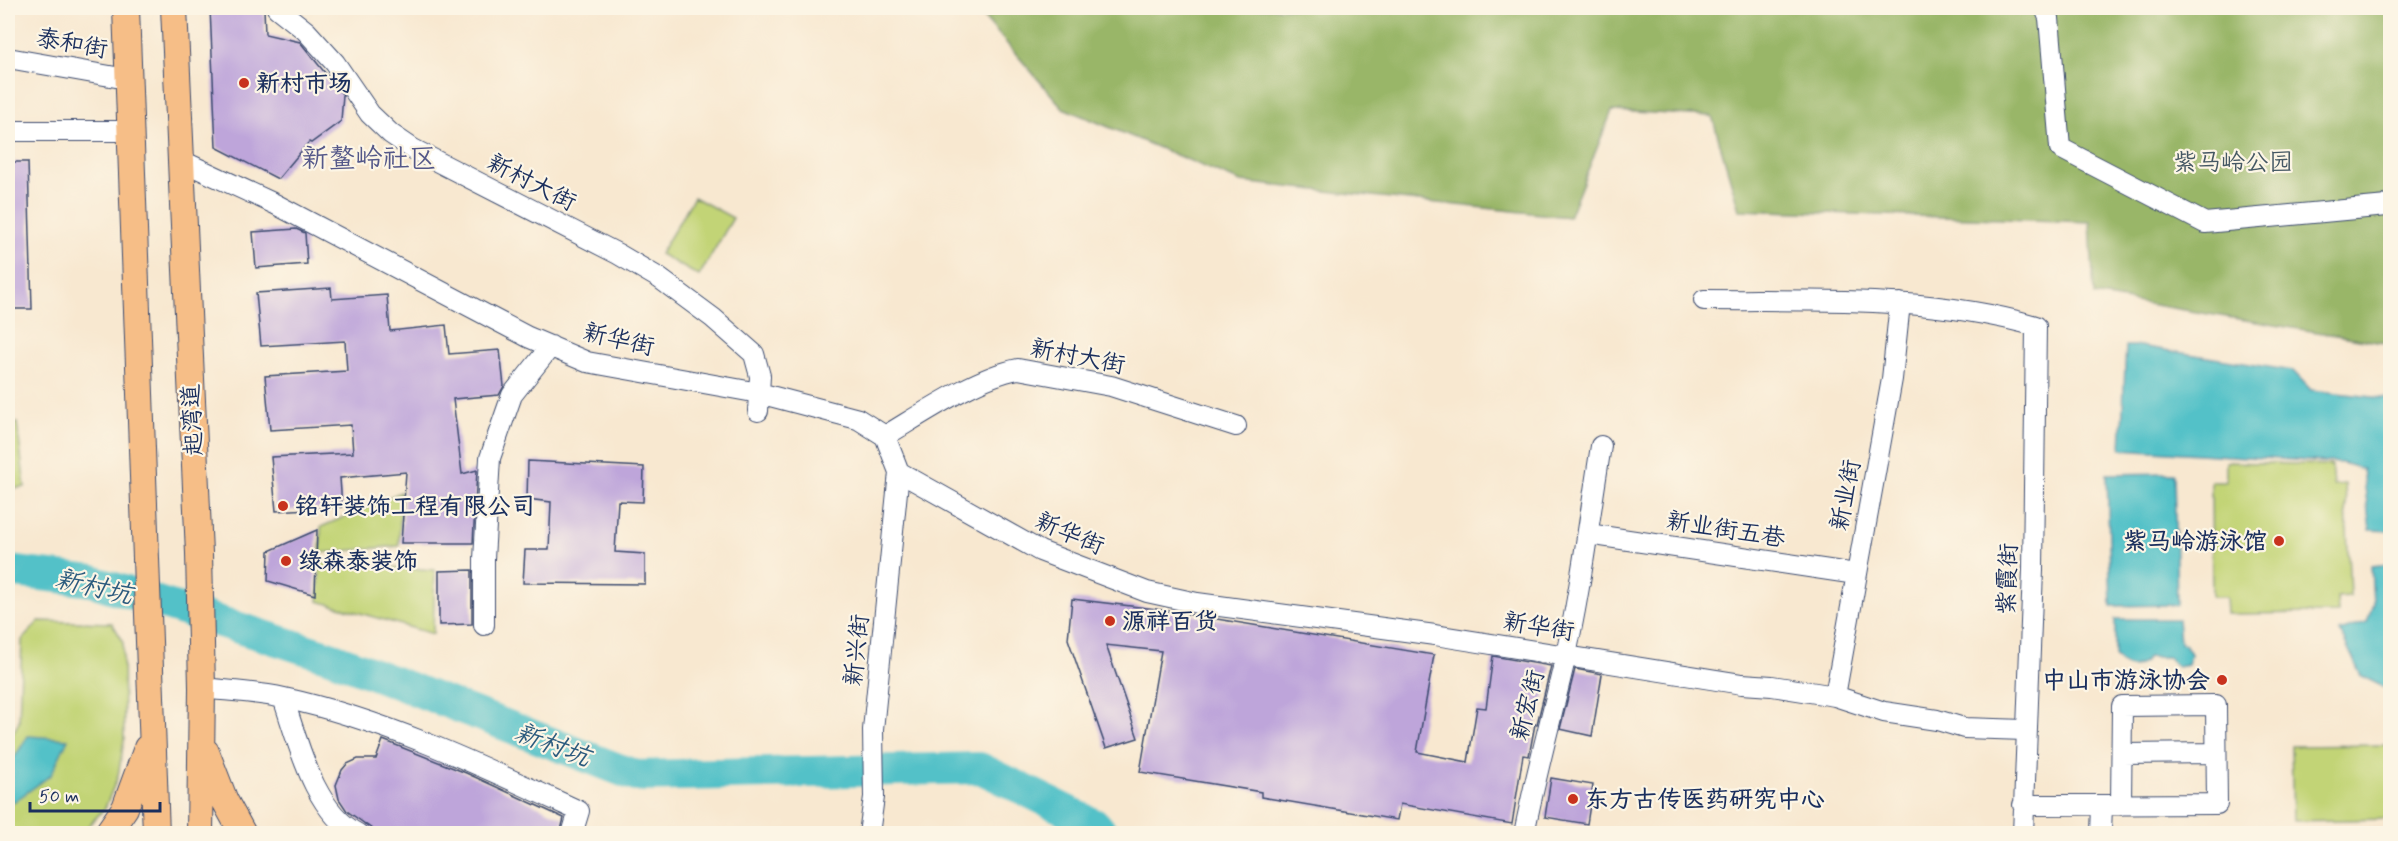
<svg xmlns="http://www.w3.org/2000/svg" width="2398" height="841" font-family="Mynerve,'LXGW WenKai TC',sans-serif">
	<rect width="100%" height="100%" fill="#fcf5e5"/>
	<filter id="ink" filterUnits="userSpaceOnUse"><feTurbulence type="fractalNoise" baseFrequency=".0167" numOctaves="2"/><feDisplacementMap in="SourceGraphic" scale="12" xChannelSelector="R" yChannelSelector="G"/><feConvolveMatrix kernelMatrix="1 2 1 2 8 2 1 2 1" color-interpolation-filters="sRGB"/></filter>
	<filter id="wash" filterUnits="userSpaceOnUse"><feTurbulence type="fractalNoise" baseFrequency=".008" numOctaves="4" result="noise"/><feDisplacementMap in="SourceGraphic" scale="24" xChannelSelector="R" yChannelSelector="G"/><feGaussianBlur stdDeviation="1.35" result="paint"/><feColorMatrix in="noise" values="0 0 0 0 0 0 0 0 0 0 0 0 0 0 0 0 0 1.4 0 .05"/><feComposite in="paint" operator="in"/></filter>
	<g filter="url(#wash)">
		<rect width="100%" height="100%" fill="#f8e8d0"/>
		<path fill="#c2d476" stroke="#6e826a" stroke-width="1.5" d="M694 197 733 218 699 276 660 254Z
			M17 423 25 487 8 489V425Z
			M2226 462 2331 465 2333 485 2345 484 2350 596 2337 597 2338 613 2227 614 2226 597H2212L2211 481H2226Z
			M401 492 399 546 320 553 321 527Z
			M320 563 435 570 433 634 318 601Z
			M39 621 112 623 123 641 124 741 118 776 105 808 82 833 8 834V742L19 722 22 640Z
			M2390 745V819L2293 821 2291 746Z"/>
		<path fill="#99b667" stroke="#5a7262" stroke-width="1.5" d="M976 8H2390V344L2094 295 2090 222 1739 210 1712 116 1612 111 1569 217 1241 182 1063 108Z"/>
		<path fill="#53c1c8" stroke="#377893" stroke-width="1.5" d="M2126 346H2140L2293 371 2311 390 2390 399V531L2370 530 2363 469 2342 463 2121 449Z
			M2174 473 2177 605 2111 606 2107 474Z
			M2390 564V690L2361 676 2340 631 2367 622 2373 604 2371 566Z
			M2115 619H2178L2180 643 2184 644 2190 654 2188 665 2177 667 2168 657H2148C2138 671 2125 670 2115 656Z
			M28 736 68 739 51 775 15 801 8 803V764L16 755Z"/>
		<g fill="none" stroke-linecap="round" stroke-linejoin="round">
			<path stroke="#53c1c8" stroke-width="32" d="M8 571 92 581 333 658 636 776 980 768 1096 825 1103 834"/>
		</g>
		<g id="blocks">
			<path fill="#bea5da" d="M210 8H264L265 34 300 42 343 95 341 121 311 143 309 142 278 179 216 147Z
				M8 162H28L32 309H8Z
				M296 229 305 233 307 264 256 268 253 232Z
				M331 288 332 299 387 295 390 331 446 325 449 354 500 350 504 386 499 395 453 399 462 474 477 470 473 543H401L406 472 340 478 342 507 276 511 271 457 353 453 351 425 270 430 265 376 347 371 345 341 261 346 256 293Z
				M528 461 644 467 643 502 618 501 615 552 645 554V584L523 583 525 550H549L551 502 527 499Z
				M317 530 315 595 268 581 269 551Z
				M472 570V624L439 625V571Z
				M1072 599 1156 609 1434 655 1417 752 1468 762 1477 707 1486 708 1493 656 1551 666 1537 724H1535L1529 756 1523 755 1512 824 1400 804 1397 820 1261 797V792L1140 772 1161 651 1106 645 1138 738 1106 748 1068 639Z
				M1575 669 1602 674 1592 736 1560 729Z
				M383 740 466 773 564 818 561 830 431 832V826L409 834H386L375 831 347 811 339 799 336 785 342 770 347 764 358 759H376Z
				M1551 778 1593 785 1587 824 1545 817Z"/>
		</g>
	</g>
	<g filter="url(#ink)">
		<use href="#blocks" fill-opacity="0" stroke="#3c4b6f" stroke-width="1.5"/>
		<g fill="none" stroke-linecap="round" stroke-linejoin="round">
			<defs>
				<path id="minor" d="M277 8 306 31 335 63 370 114 391 134 413 149 618 254 659 278 713 318 754 354 760 376 758 411
					M2045 8 2049 18 2060 148 2205 223 2387 206 2390 203
					M8 58 127 79
					M8 131H129
					M180 160 275 204 528 337 587 362 759 393 858 419 885 436 899 472 1040 551 1147 592 1197 603 1435 635 1742 684 1772 686 1835 696 1884 712 1937 720 1964 728 2025 730
					M1704 300C1815 301 1928 295 2036 326L2033 570 2023 834
					M885 436C922 414 976 377 1018 369L1111 386 1236 426
					M1588 534 1856 574
					M484 625V559L490 458 512 395 551 346
					M202 688C229 691 257 692 284 698 386 720 484 767 579 811L572 834
					M1835 696 1892 379 1900 303
					M283 698C298 741 313 811 358 834
					M2122 754 2216 753
					M2023 805 2217 804 2216 705 2122 706 2121 805
					M869 834 874 797 873 730 899 472
					M1524 834C1535 778 1550 723 1563 668 1580 595 1589 520 1601 446
					M2101 834 2102 805"/>
				<path id="major" d="M126 8 156 834
					M174 8 199 553 202 688 200 834
					M206 752 225 801 243 834
					M107 834 125 808 147 748"/>
			</defs>
			<use href="#minor" stroke="#3c4b6f" stroke-width="22"/>
			<use href="#major" stroke="#3c4b6f" stroke-width="28"/>
			<use href="#minor" stroke="#fff" stroke-width="20"/>
			<use href="#major" stroke="#f6be87" stroke-width="26"/>
		</g>
	</g>
	<g fill="#c8321e" stroke="#fcf5e5" stroke-width="2">
		<circle cx="244" cy="83" r="6"/>
		<circle cx="283" cy="506" r="6"/>
		<circle cx="2279" cy="541" r="6"/>
		<circle cx="286" cy="561" r="6"/>
		<circle cx="1110" cy="621" r="6"/>
		<circle cx="2222" cy="680" r="6"/>
		<circle cx="1573" cy="799" r="6"/>
	</g>
	<g text-anchor="middle" stroke-width="4.5" stroke-linejoin="round" paint-order="stroke">
		<g font-size="24" fill="#1b2f5e" stroke="#fcf5e5">
			<text transform="translate(72 43) rotate(10)" y="8">泰和街</text>
			<text transform="translate(532 182) rotate(27)" y="8">新村大街</text>
			<text transform="translate(619 339) rotate(13)" y="8">新华街</text>
			<text transform="translate(1078 356) rotate(11)" y="8">新村大街</text>
			<text transform="translate(192 420) rotate(-93)" y="8">起湾道</text>
			<text transform="translate(1845 495) rotate(-79)" y="8">新业街</text>
			<text transform="translate(1726 529) rotate(9)" y="8">新业街五巷</text>
			<text transform="translate(1070 533) rotate(23)" y="8">新华街</text>
			<text transform="translate(2007 579) rotate(-88)" y="8">紫霞街</text>
			<text transform="translate(1539 626) rotate(9)" y="8">新华街</text>
			<text transform="translate(856 650) rotate(-84)" y="8">新兴街</text>
			<text transform="translate(1527 705) rotate(-76)" y="8">新宏街</text>
		</g>
		<g font-size="24" font-weight="bold" fill="#1b2f5e" stroke="#fcf5e5" text-anchor="start">
			<text x="256" y="91">新村市场</text>
			<text x="295" y="514">铭轩装饰工程有限公司</text>
			<text x="2267" y="549" text-anchor="end">紫马岭游泳馆</text>
			<text x="298" y="569">绿森泰装饰</text>
			<text x="1122" y="629">源祥百货</text>
			<text x="2210" y="688" text-anchor="end">中山市游泳协会</text>
			<text x="1585" y="807">东方古传医药研究中心</text>
		</g>
		<g font-size="24" fill="#455864" stroke="#fcf5e5">
			<text x="2233" y="170">紫马岭公园</text>
		</g>
		<g font-size="26" font-style="italic" fill="#2c5b7e" stroke="#fcf5e5">
			<text transform="translate(94 586) rotate(13)" y="9">新村坑</text>
			<text transform="translate(553 744) rotate(21)" y="9">新村坑</text>
		</g>
		<g font-size="27" fill="#545889" stroke="#fcf5e5">
			<text x="369" y="167">新鳌岭社区</text>
		</g>
	</g>
	<rect width="2398" height="841" fill="none" stroke="#fcf5e5" stroke-width="30"/>
	<path d="M30 802v9h130v-9" fill="none" stroke="#1b2f5e" stroke-width="3"/>
	<text x="39" y="802" font-size="18" fill="#1b2f5e" stroke="#fcf5e5" stroke-width="4.5" paint-order="stroke">50 m</text>
</svg>
